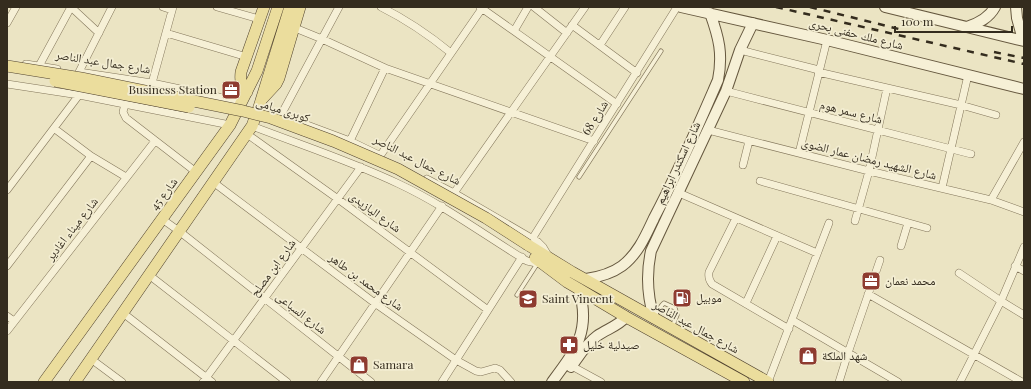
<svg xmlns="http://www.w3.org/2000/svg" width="1031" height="389" font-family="'Playfair Display','Noto Naskh Arabic',serif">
	<rect width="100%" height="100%" fill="#ebe4c3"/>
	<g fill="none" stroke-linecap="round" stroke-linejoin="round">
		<defs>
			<path id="lane" d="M579 177 661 51
				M517 295 537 264
				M655 315 662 305 664 303 675 308 677 315 672 327"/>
			<path id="street" d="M71 7 99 33
				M163 7 172 10
				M217 7 259 19
				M381 7C407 20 429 35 451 53
				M480 7 617 104
				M534 7 567 33
				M7 23 16 7
				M572 25 637 73
				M295 28 322 39 385 68 594 141
				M514 31 528 7
				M166 33 247 57
				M600 45 625 7
				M740 50 819 70
				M26 64 57 69
				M39 66 71 7
				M79 72 152 83 242 102
				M79 72 112 7
				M818 72 961 105 996 115
				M152 83 173 7
				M7 84 79 95 230 125
				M726 91 971 154
				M125 104 123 112 126 118 196 172
				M259 107 350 141 377 154
				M281 115 339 7
				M252 126C301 145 351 161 399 184 444 205 484 235 527 261L541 264
				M55 129 91 156 126 177
				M708 130 869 171 991 200 1024 212
				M247 134 338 199 488 310
				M350 141 385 68
				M799 153 827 40
				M380 156 483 7
				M743 165 749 141
				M427 179 454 193 538 242 543 247 549 257
				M760 181 927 228
				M213 182 376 304 456 360 476 371 481 372 495 368 500 370 511 382
				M942 188 968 75
				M7 190 79 95
				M454 193 585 7
				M679 193 817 253
				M991 200 1024 142
				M736 218 709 272C708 277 709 280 712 284L789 329
				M162 219 179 231 371 382
				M855 221 869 171 887 88
				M532 239 677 7
				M901 246 908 223
				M7 266 91 156
				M1015 266 1024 271
				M959 273 1001 301 1024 315
				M149 275 287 382
				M868 294 1022 382
				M746 303 777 236
				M123 313 212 382
				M7 316 14 321
				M792 320 898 382
				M7 331 155 141
				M91 359 122 382
				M568 364 601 382
				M203 382 361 167
				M321 382 442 206
				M442 382 522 257
				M768 382 829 223
				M839 382 848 353 880 260
				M960 382 1001 301 1024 247"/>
			<path id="secondary" d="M681 7 827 40 1024 89
				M885 7 1024 41
				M1016 7 1017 18 1023 40
				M967 27C979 23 989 18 995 7
				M586 279C599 277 611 274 622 266 638 254 646 235 654 218 678 173 698 126 718 80 723 54 719 38 710 13
				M654 318C647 295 646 274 651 251L726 91 740 50 753 23
				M571 367C579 356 586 344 597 336 607 329 618 326 626 317
				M552 382C576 350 591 331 579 289"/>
			<path id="primary" d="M247 92C241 86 240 81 241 72L264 7
				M263 98 276 84 279 78 300 7
				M528 245 572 272 768 382
				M535 258 567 282 579 289 626 317 744 382
				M44 382 230 125 257 71 278 7
				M75 382 252 126 259 107 290 7"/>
		</defs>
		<use href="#lane" stroke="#83765b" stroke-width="5"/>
		<use href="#street" stroke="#83765b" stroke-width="8"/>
		<use href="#secondary" stroke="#65573e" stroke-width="12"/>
		<use href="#primary" stroke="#51432f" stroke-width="12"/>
		<use href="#lane" stroke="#f6f0d6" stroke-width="3.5"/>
		<use href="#street" stroke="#f6f0d6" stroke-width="7"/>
		<use href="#secondary" stroke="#f6f0d6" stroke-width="10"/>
		<use href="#primary" stroke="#ebdd9d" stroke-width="11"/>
		<path stroke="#342c1e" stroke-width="2.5" stroke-dasharray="7 7" stroke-linecap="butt" d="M776 7 1024 64
			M810 7 903 30
			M994 52 1024 58"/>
		<defs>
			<path id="primary-bridge" d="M7 66 81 78 243 111 271 118 333 141 398 169 486 218 528 245
				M55 81 189 107"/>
		</defs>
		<use href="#primary-bridge" stroke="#51432f" stroke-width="12" stroke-linecap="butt"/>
		<use href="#primary-bridge" stroke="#ebdd9d" stroke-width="11"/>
	</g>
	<defs>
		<symbol id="office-square" viewBox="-11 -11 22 22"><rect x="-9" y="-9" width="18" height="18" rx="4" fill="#8e3b30" stroke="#f3edd2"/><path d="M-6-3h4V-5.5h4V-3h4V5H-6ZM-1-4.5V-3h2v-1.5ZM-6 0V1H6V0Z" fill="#fff"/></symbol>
		<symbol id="fuel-square" viewBox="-11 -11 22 22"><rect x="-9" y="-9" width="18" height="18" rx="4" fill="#8e3b30" stroke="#f3edd2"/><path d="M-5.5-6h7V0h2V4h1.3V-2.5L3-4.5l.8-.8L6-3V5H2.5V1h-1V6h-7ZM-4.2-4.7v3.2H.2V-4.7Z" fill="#fff"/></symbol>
		<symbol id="school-square" viewBox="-11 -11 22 22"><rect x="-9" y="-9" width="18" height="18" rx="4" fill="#8e3b30" stroke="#f3edd2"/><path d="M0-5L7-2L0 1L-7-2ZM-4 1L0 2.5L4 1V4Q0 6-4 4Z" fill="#fff"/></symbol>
		<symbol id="pharmacy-square" viewBox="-11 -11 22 22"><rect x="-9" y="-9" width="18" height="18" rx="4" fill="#8e3b30" stroke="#f3edd2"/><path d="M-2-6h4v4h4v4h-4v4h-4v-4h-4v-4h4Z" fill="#fff"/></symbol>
		<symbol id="shop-square" viewBox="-11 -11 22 22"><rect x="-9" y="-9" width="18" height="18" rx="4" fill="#8e3b30" stroke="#f3edd2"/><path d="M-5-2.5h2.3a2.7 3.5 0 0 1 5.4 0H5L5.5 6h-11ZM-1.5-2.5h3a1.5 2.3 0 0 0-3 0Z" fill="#fff"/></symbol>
	</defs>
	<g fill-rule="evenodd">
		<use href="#office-square" x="220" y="79" width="22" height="22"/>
		<use href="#office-square" x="860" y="270" width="22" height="22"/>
		<use href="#fuel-square" x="671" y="287" width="22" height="22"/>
		<use href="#school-square" x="517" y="288" width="22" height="22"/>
		<use href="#pharmacy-square" x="558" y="334" width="22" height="22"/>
		<use href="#shop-square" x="797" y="345" width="22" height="22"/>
		<use href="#shop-square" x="348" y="354" width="22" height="22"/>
	</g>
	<g text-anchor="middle" stroke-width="3.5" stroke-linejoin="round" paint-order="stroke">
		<g font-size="12" fill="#342c1e" stroke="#f3edd2">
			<text transform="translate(856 34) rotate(14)" y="4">شارع ملك حفنى بحرى</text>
			<text transform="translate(103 62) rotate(9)" y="4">شارع جمال عبد الناصر</text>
			<text transform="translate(283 110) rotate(18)" y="4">كوبرى ميامى</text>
			<text transform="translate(851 112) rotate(14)" y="4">شارع سمر هوم</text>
			<text transform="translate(595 118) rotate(-58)" y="4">شارع 68</text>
			<text transform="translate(869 159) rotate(14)" y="4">شارع الشهيد رمضان عمار الضوى</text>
			<text transform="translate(417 160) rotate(27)" y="4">شارع جمال عبد الناصر</text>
			<text transform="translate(678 163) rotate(-65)" y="4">شارع اسكندر ابراهيم</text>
			<text transform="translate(164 194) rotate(-54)" y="4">شارع 45</text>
			<text transform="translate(375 212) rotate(36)" y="4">شارع اليازيدى</text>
			<text transform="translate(72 229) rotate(-52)" y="4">شارع ميناء اغادير</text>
			<text transform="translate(273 268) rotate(-54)" y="4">شارع ابن مصلح</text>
			<text transform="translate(366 282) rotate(36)" y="4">شارع محمد بن طاهر</text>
			<text transform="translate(301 313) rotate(38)" y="4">شارع السباعى</text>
			<text transform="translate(696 327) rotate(29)" y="4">شارع جمال عبد الناصر</text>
		</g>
		<g font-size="12" fill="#342c1e" stroke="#f3edd2" text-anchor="start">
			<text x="217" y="94" text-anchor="end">Business Station</text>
			<text x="885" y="285">محمد نعمان</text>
			<text x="696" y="302">موبيل</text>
			<text x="542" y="303">Saint Vincent</text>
			<text x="583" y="349">صيدلية خليل</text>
			<text x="822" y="360">شهد الملكة</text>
			<text x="373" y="369">Samara</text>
		</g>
	</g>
	<rect width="1031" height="389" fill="none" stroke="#342c1e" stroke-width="16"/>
	<path d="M895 26v6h117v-6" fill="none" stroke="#342c1e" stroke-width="2"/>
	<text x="901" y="26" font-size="12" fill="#342c1e" stroke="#f3edd2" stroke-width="3" paint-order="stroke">100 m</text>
</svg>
